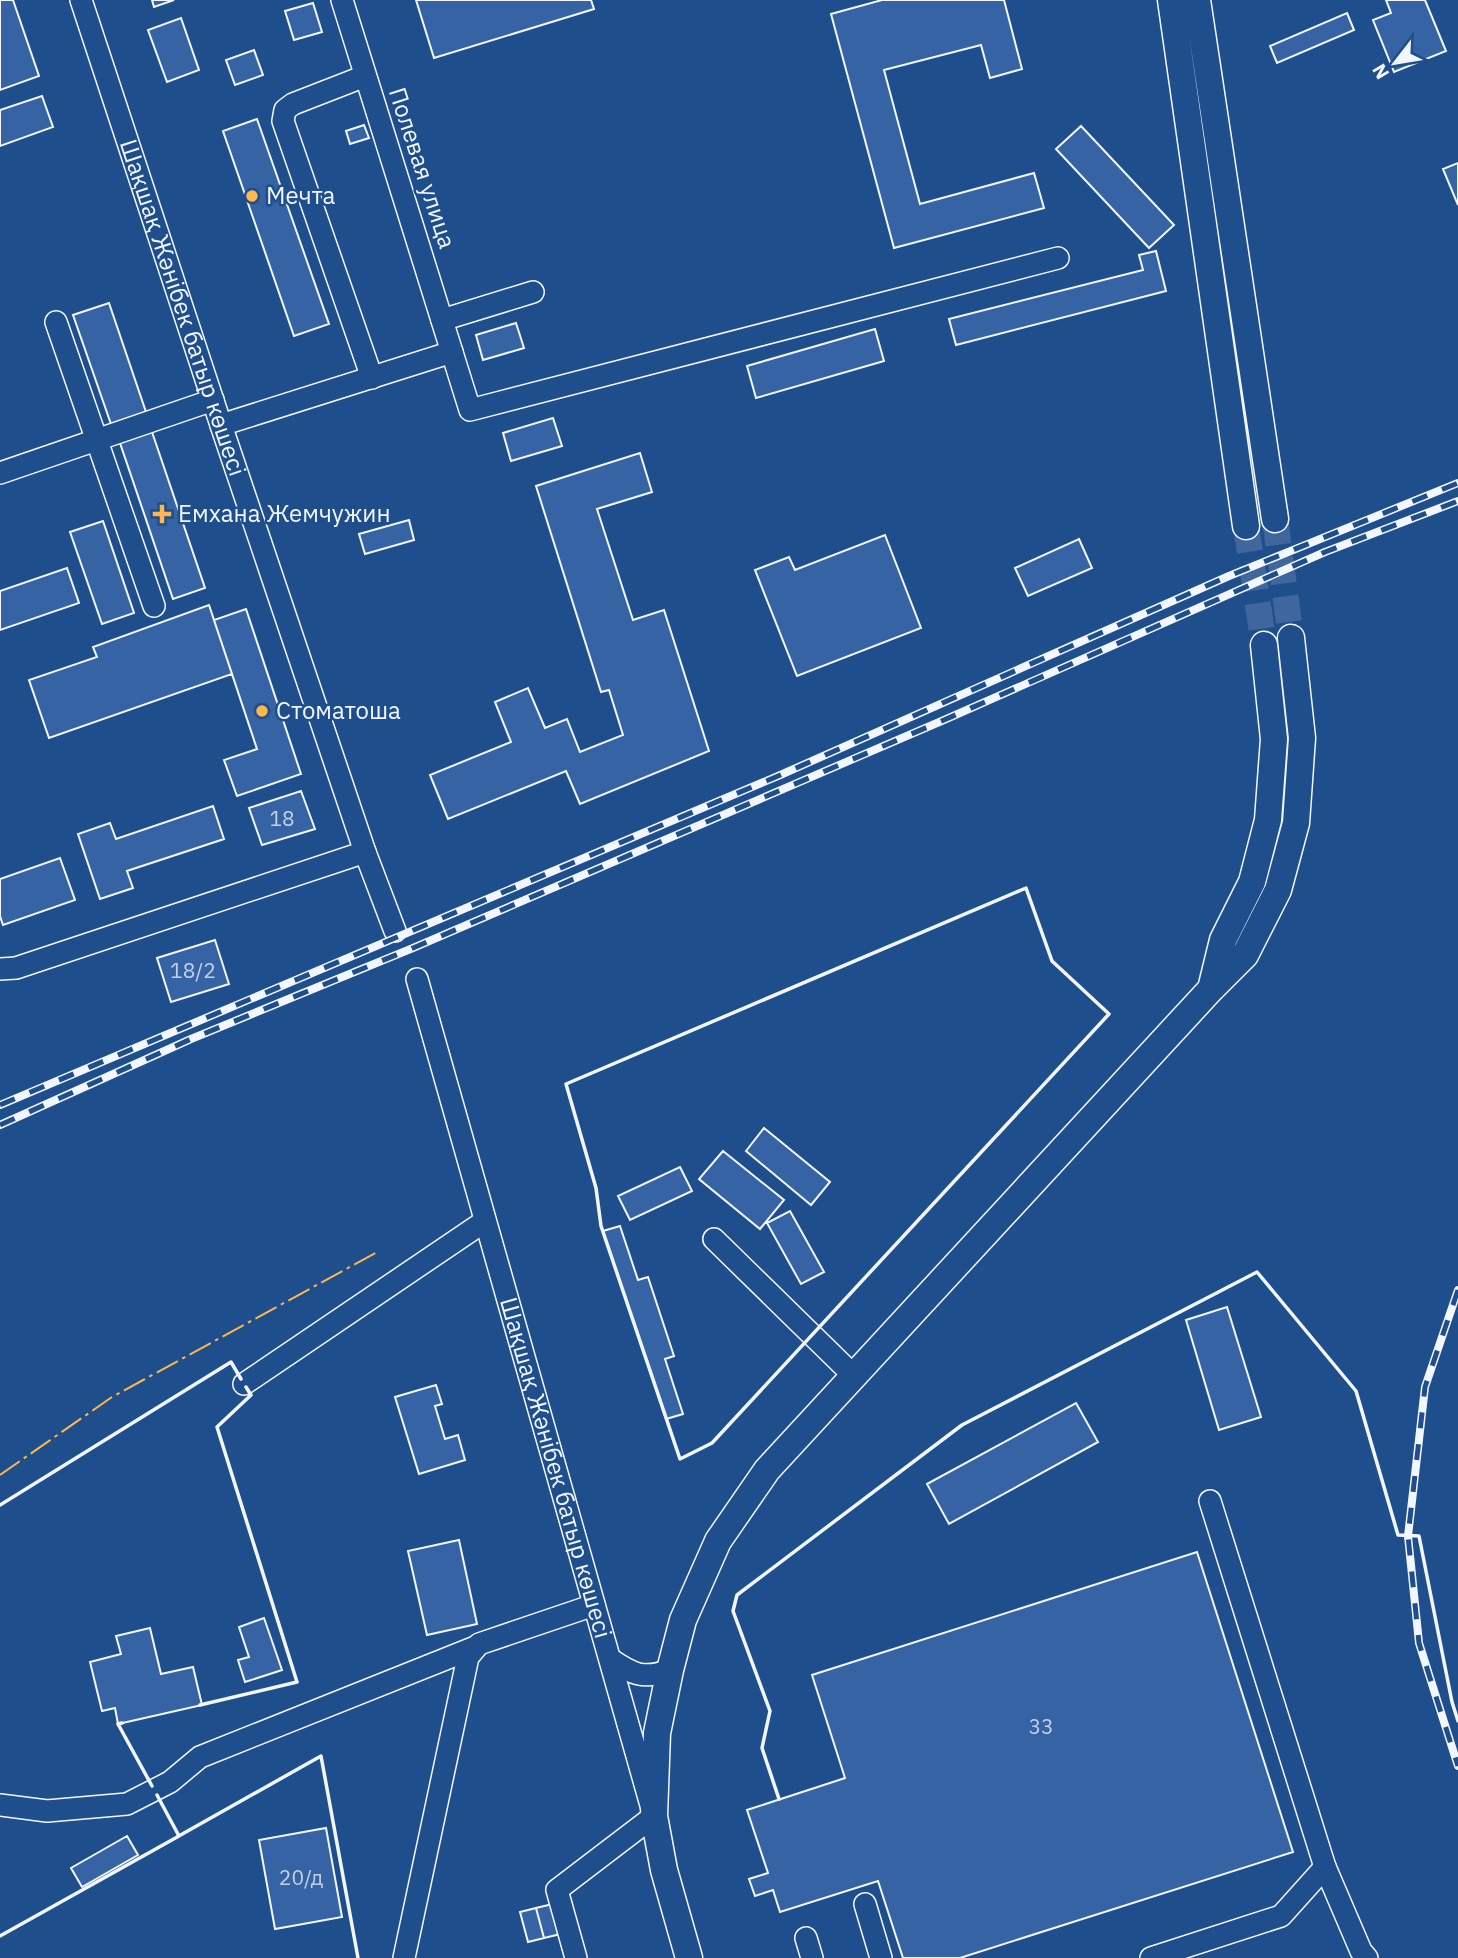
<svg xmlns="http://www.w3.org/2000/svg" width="1458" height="1958" font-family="'IBM Plex Sans',sans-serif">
	<rect width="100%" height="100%" fill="#1f4e8c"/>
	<path fill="#3563a3" stroke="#f2f6ff" stroke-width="2" d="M0 0H13L39 76 0 90Z
		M152 0H174L154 7Z
		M416 0H591L594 9 434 58Z
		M882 0H1004L1022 69 990 78 981 45 884 70 920 204 1034 173 1044 208 894 248 831 14Z
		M1386 0H1425L1446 51 1394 72 1373 20 1391 13Z
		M313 3 322 32 294 40 285 11Z
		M1347 13 1354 30 1277 63 1270 46Z
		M181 18 199 70 167 82 148 30Z
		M254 50 263 75 235 85 226 60Z
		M42 96 53 127 0 146V110Z
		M257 119 329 324 294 336 223 131Z
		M364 125 369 138 350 144 346 131Z
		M1081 126 1174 225 1149 248 1056 149Z
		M1458 163V205L1443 169Z
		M1156 251 1166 291 956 345 949 319 1143 270 1139 255Z
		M109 303 147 415 112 427 73 315Z
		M516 323 524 348 483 360 476 335Z
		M875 329 884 361 756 398 747 366Z
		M553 418 562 446 511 461 503 433Z
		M151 429 205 588 173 599 119 440Z
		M640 453 652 492 597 509 633 620 664 610 709 751 580 804 566 771 448 819 430 775 511 742 495 702 528 688 545 728 567 719 580 752 623 735 609 690 601 692 536 486Z
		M409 520 414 540 365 554 359 534Z
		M103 521 134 613 102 624 70 532Z
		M885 535 921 628 797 676 755 570 789 557 795 570Z
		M1079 539 1092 568 1028 596 1015 568Z
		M67 568 79 603 0 630V591Z
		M209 605 232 674 49 738 29 680 97 657 93 647Z
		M246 609 301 774 237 796 224 760 257 749 214 620Z
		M301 791 315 829 262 845 249 808Z
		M213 806 224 839 127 871 133 888 100 899 78 834 110 823 116 839Z
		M60 858 75 900 3 925 0 916V879Z
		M215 940 229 984 171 1002 157 958Z
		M764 1128 830 1182 811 1205 746 1151Z
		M723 1151 784 1200 760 1229 699 1179Z
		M680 1167 692 1191 630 1220 618 1196Z
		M790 1211 824 1272 801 1284 767 1223Z
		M620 1226 638 1280 648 1277 674 1356 665 1359 683 1414 666 1419 603 1231Z
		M1227 1307 1261 1417 1219 1430 1186 1320Z
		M436 1385 442 1404 435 1406 445 1439 458 1435 465 1460 419 1474 395 1397Z
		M1076 1403 1098 1442 949 1524 927 1484Z
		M459 1540 477 1624 427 1635 408 1551Z
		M1197 1552 1293 1852 960 1958H903L878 1881 780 1912 773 1890 755 1896 749 1879 768 1873 747 1810 845 1778 812 1675Z
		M264 1618 282 1670 245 1682 238 1660 249 1657 239 1627Z
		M150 1628 161 1674 193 1667 202 1705 118 1724 115 1708 102 1711 90 1662 121 1654 116 1636Z
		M326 1828 342 1917 275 1929 259 1840Z
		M127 1836 138 1855 82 1887 71 1868Z
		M569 1900 577 1930 544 1938 536 1908Z
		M536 1908 544 1938 528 1942 520 1912Z"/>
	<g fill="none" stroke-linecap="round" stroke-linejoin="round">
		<path stroke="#3f679d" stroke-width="26" stroke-dasharray="26 13" stroke-linecap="butt" d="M1275 519 1291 638
			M1246 526 1264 645"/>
		<defs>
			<g id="minor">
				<path id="s1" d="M81 0 221 425 365 852 395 931"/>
				<path d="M342 0 470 410 1058 258"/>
				<path d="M365 76 293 104 285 110 283 121 372 378"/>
				<path d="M442 320 533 292"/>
				<path d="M56 322 154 606"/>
				<path d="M221 425 452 352"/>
				<path d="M0 473 213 400"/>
				<path d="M0 969 16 968 365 852"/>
				<path id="s2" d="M417 979 654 1816 557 1890 576 1958"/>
				<path d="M714 1239 853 1375"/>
				<path d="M244 1384 485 1221"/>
				<path d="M1210 1501 1325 1867 1361 1951 1367 1958"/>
				<path d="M610 1659C632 1674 643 1680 670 1670"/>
				<path d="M0 1805 47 1811 127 1804 170 1782 200 1757 473 1648"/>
				<path d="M865 1904 881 1958"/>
				<path d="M806 1938 812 1958"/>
				<path d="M404 1958 468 1657 479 1644 594 1605"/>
				<path d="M1151 1958 1281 1916 1325 1867"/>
			</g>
			<path id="major" d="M1171 0 1246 526
				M1197 0 1275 519
				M1211 989 1223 940 1252 882 1268 820 1274 739 1264 645
				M689 1958 664 1870 654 1816 657 1733 670 1670 683 1620 718 1541 767 1470 1211 989 1245 955 1278 890 1296 823 1302 738 1291 638"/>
		</defs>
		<use href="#minor" stroke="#f2f6ff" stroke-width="24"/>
		<use href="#major" stroke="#f2f6ff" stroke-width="29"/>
		<use href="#minor" stroke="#1f4e8c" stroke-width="21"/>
		<use href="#major" stroke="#1f4e8c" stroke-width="26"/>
		<defs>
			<path id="rail" d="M0 1105 778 776 1229 576 1458 483
				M0 1125 191 1039 413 948 944 720 1325 552 1458 501
				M1458 1290 1425 1387 1408 1536 1419 1643 1458 1766"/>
		</defs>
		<use href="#rail" stroke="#f2f6ff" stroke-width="8"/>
		<use href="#rail" stroke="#1f4e8c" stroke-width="5" stroke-dasharray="16" stroke-linecap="butt"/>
		<path stroke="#f2f6ff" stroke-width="3.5" d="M1026 888 1052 961 1109 1014 712 1443 680 1459 601 1226 596 1188 566 1084Z
			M0 1505 231 1362 241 1379
			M200 1705 297 1682 217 1427 251 1395 246 1387
			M122 1723 118 1724 152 1786
			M779 1799 762 1748 770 1711 733 1611 737 1595 962 1425 1257 1272 1356 1391 1398 1535 1419 1536 1452 1702 1458 1721
			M177 1837 321 1756 358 1958
			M0 1936 179 1836 157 1795"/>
		<path stroke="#ffb74d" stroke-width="2" stroke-dasharray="24 5 3.5 5" stroke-linecap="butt" d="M0 1475 112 1397 379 1251"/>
	</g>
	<g fill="#ffb74d" stroke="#1f4e8c" stroke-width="2.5">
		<circle cx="252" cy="196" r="7"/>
		<path d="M158.5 503.5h7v7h7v7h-7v7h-7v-7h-7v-7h7z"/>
		<circle cx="262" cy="711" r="7"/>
	</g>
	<g text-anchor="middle" stroke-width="5" stroke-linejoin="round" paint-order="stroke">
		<g font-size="21" fill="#c3d1e8">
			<text x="282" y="826">18</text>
			<text x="193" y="978">18/2</text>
			<text x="1041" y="1734">33</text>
			<text x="301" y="1885">20/д</text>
		</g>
		<g font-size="24" fill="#f2f6ff" stroke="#1f4e8c">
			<text transform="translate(422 168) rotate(72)" y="8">Полевая улица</text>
			<text dy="8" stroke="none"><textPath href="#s1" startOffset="324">Шақшақ Жәнібек батыр көшесі</textPath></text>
			<text dy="8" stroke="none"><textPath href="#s2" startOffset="508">Шақшақ Жәнібек батыр көшесі</textPath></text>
		</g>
		<g font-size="24" fill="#f2f6ff" stroke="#1f4e8c" text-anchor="start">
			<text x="266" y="204">Мечта</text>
			<text x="178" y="522">Емхана Жемчужин</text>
			<text x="276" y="719">Стоматоша</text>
		</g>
	</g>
	<g transform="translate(1395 63) rotate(239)" stroke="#1f4e8c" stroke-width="5" paint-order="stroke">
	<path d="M0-5L12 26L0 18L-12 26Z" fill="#f2f6ff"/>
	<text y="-10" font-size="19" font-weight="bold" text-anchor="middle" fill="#f2f6ff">N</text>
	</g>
</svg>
